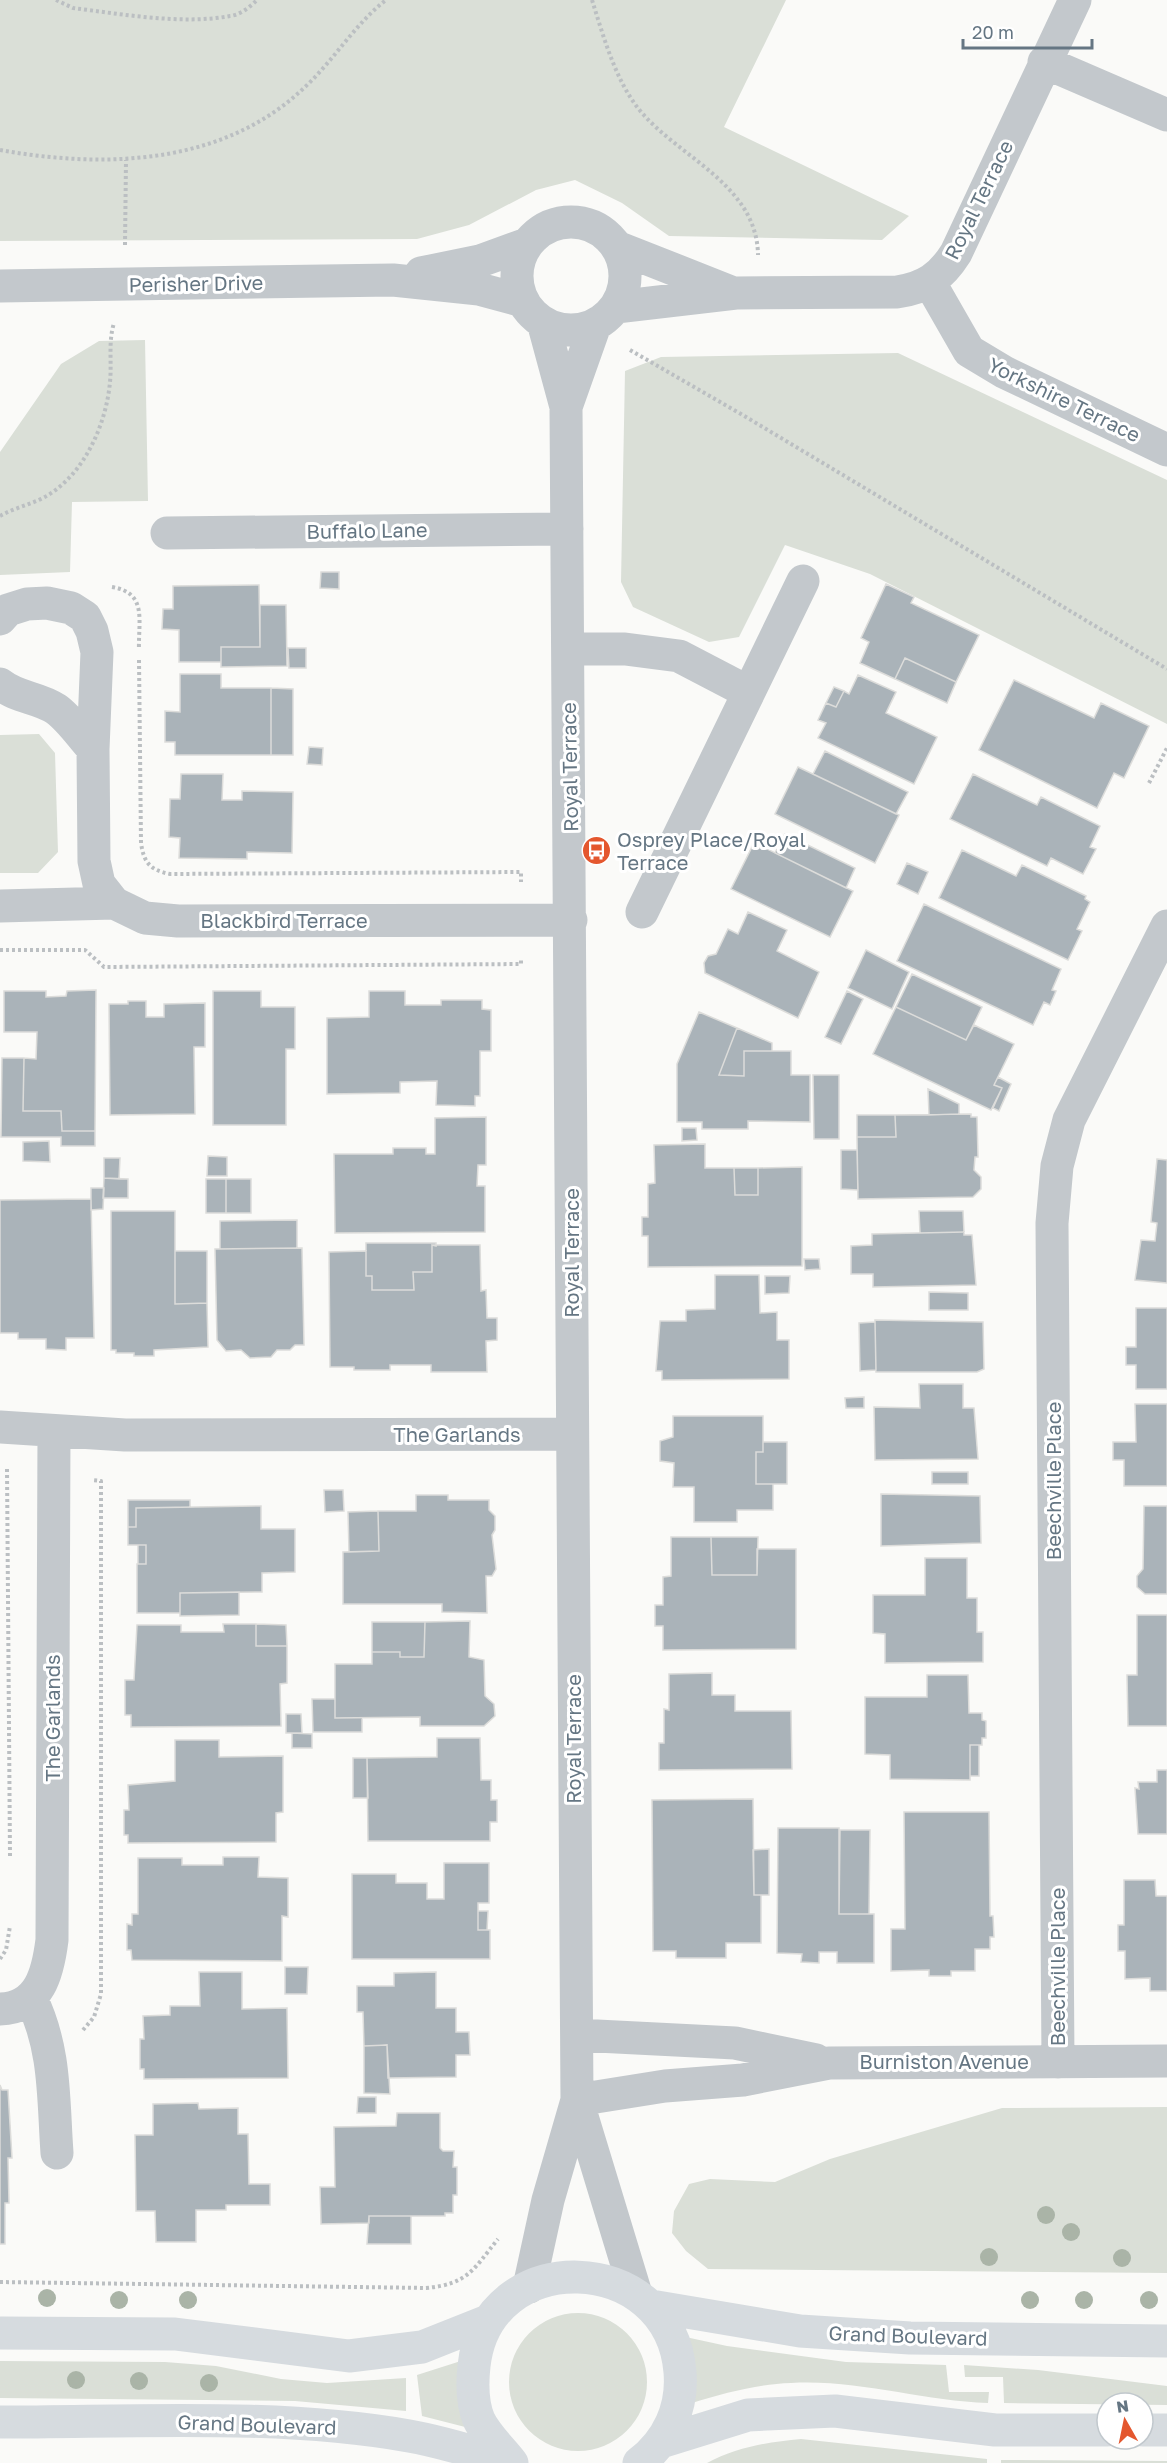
<svg xmlns="http://www.w3.org/2000/svg" width="1167" height="2463" font-family="'Golos Text',sans-serif">
	<rect width="100%" height="100%" fill="#fafaf8"/>
	<path fill="#dadfd7" d="M0 0H786L724 127 909 216 882 240 669 236 622 203 575 180 536 190 469 225 417 239 0 241Z
		M145 340 148 501 72 502 70 572 0 575V452L61 364 99 341Z
		M898 353 1167 480V724L870 574 785 545 739 637 709 642 633 607 621 582 625 371 661 357Z
		M39 734 55 753 58 852 38 873H0V735Z
		M1167 2107V2273L708 2269 686 2251 672 2233 674 2211 689 2184 710 2179 775 2182 830 2159 1002 2108Z
		M509 2382a69 69 0 1 1 138 0a69 69 0 1 1-138 0Z
		M681 2336 727 2346 846 2362 946 2365 949 2392H989L988 2403C923 2401 857 2379 791 2383 758 2384 724 2393 692 2403Z
		M464 2360 473 2429 422 2416 417 2375Z
		M0 2361 165 2362 216 2366 281 2379 327 2383 406 2378V2411L295 2401 0 2398Z
		M964 2365 1038 2370 1167 2386V2405L1004 2403 1003 2377H965Z
		M801 2439 987 2459V2463H707C737 2447 768 2442 801 2439Z
		M1001 2460 1167 2461V2463H1001Z"/>
	<path fill="#aab3b9" stroke="#dcdcda" stroke-width="1.5" d="M321 572H339V589L320 588Z
		M886 584 914 597 911 603 979 635 956 682 905 658 895 679 860 663 869 642 861 638Z
		M259 585 260 647H221V662H179V630L162 629 163 609H173V586Z
		M260 605H286L287 666 221 667V647H260Z
		M288 648H306V668H289Z
		M905 658 956 682 947 703 895 679Z
		M180 674H221V688H271V755H175V742H165V711L180 712Z
		M858 675 896 692 886 713 937 737 914 784 818 738 826 723 818 720 826 703 836 707 844 691 849 694Z
		M1014 680 1094 718 1101 703 1149 726 1124 778 1114 773 1097 808 979 750Z
		M834 687 844 691 836 707 826 703Z
		M271 688 293 689V755H271Z
		M309 747 323 748 322 765 307 764Z
		M825 751 908 792 896 814 813 774Z
		M798 767 899 815 875 863 775 814Z
		M181 774H223L222 800H242V791L293 792 292 853 247 852V859L179 858 180 838 169 837 170 799H180Z
		M973 774 1037 805 1041 797 1100 826 1090 847 1096 849 1083 874 1051 858 1047 866 950 819Z
		M785 834 855 868 846 888 775 853Z
		M753 845 760 848 761 846 853 891 830 937 731 889Z
		M962 850 1016 876 1022 865 1086 896 1085 899 1090 902 1077 929 1082 931 1068 960 939 898Z
		M907 863 928 872 918 894 897 884Z
		M924 904 1061 969 1052 990 1056 991 1050 1005 1044 1002 1033 1025 897 961Z
		M748 912 787 930 777 951 819 972 798 1018 705 973 704 963 708 956 716 954 728 929 738 934Z
		M866 950 909 972 892 1009 848 988Z
		M912 974 982 1007 966 1040 896 1007Z
		M96 990 95 1131H62L61 1111H23L24 1058 36 1059 37 1032H4V991H46V997L66 996 67 991Z
		M213 991H261V1007H295V1049H286V1125H213Z
		M369 991H405V1005H441V1000H482V1009L491 1010V1051H480V1096H475V1106L436 1105 437 1081 400 1082V1093L327 1094V1018L369 1017Z
		M847 991 863 999 841 1044 825 1037Z
		M128 1001H146V1017H164V1004L205 1003V1047H194L195 1114 110 1115 109 1004H128Z
		M896 1007 966 1040 974 1025 1014 1044 994 1085 1002 1088 991 1110 873 1054Z
		M699 1012 737 1028 719 1075 744 1076V1051H791V1075H810V1122L748 1121V1129H702V1122H677V1064Z
		M737 1028 772 1043V1051H744V1076L719 1075Z
		M2 1058H24L23 1111H61L62 1131H95V1146H61V1137H1Z
		M813 1075H839V1139H814Z
		M998 1077 1011 1084 999 1111 993 1108 1002 1088 994 1085Z
		M928 1089 959 1104V1114L929 1115Z
		M971 1114V1117H977L978 1157H975L974 1170 981 1177V1189L973 1197 858 1199 857 1137H896L895 1115Z
		M857 1115H895L896 1137H857Z
		M486 1117V1165H478L477 1186H485V1232L335 1233 334 1154H393V1148H426V1154H435V1118Z
		M682 1128H696L697 1140 682 1141Z
		M49 1141 50 1162 23 1161V1142Z
		M705 1144V1168H734L735 1195H758V1168L802 1167V1266L648 1267V1236H642V1217H648V1184L655 1183 654 1145Z
		M841 1150H857L858 1190 841 1189Z
		M208 1156 227 1157V1176H207Z
		M104 1158H120L119 1179 104 1178Z
		M1157 1159 1167 1160V1283L1135 1280 1141 1240 1155 1241 1157 1223 1151 1222Z
		M734 1168H758V1195H735Z
		M104 1178 128 1179V1198H103Z
		M206 1179H226V1213H206Z
		M226 1179H251V1213H226Z
		M91 1188H104L103 1209 91 1210Z
		M91 1199 94 1338H66V1350L46 1349V1339H18V1333H0V1200Z
		M111 1211H175V1304L207 1303 208 1347 154 1350V1356H134V1353H116V1350H111Z
		M919 1211H963L964 1232 920 1233Z
		M297 1220V1248L220 1249V1221Z
		M964 1232V1235H972L976 1285 873 1287V1274H851V1246L872 1245V1234Z
		M366 1243H436V1246L432 1245V1272H413L414 1290H372V1276H366Z
		M432 1245H480L481 1291 486 1290 487 1318H497V1340L486 1341 487 1372H431V1365H390V1370H354V1367H330L329 1252 366 1251V1276H372V1290H414L413 1272H432Z
		M302 1248 304 1345H295L290 1350H277L271 1357 250 1358 241 1350 226 1351 217 1340 215 1249Z
		M175 1251H207V1303L175 1304Z
		M804 1259H819L820 1269 805 1270Z
		M715 1275H759L760 1313 777 1312V1340H789V1379L662 1380V1371H656L660 1321H686V1310L715 1309Z
		M765 1276H790L789 1293 765 1294Z
		M929 1292 968 1293V1310H929Z
		M1136 1308H1167V1389H1136V1365H1126V1347H1136Z
		M875 1320 983 1322 984 1369 977 1372H876Z
		M875 1322 876 1370 860 1371 859 1323Z
		M919 1384H963V1408H974L978 1459 875 1460 874 1407 920 1408Z
		M864 1397V1408H846L845 1398Z
		M1135 1404H1167V1486H1124V1460H1113V1442H1136Z
		M673 1416H763V1452H756V1484H773V1510H737V1522H694V1487H673L674 1463 660 1461V1441L673 1437Z
		M763 1442H787V1484H756V1452H763Z
		M932 1472H968V1484H932Z
		M324 1490H343L344 1511 325 1512Z
		M881 1494 980 1496 981 1543 881 1546Z
		M416 1495H448V1500H489V1510L495 1516V1530L492 1535 496 1569 492 1576H486L487 1613 442 1612V1604H343V1552L379 1551 378 1511H416Z
		M128 1500H190V1507L136 1508V1527H128Z
		M261 1506V1529H295V1572L262 1573V1592L180 1593V1613H137V1564H146V1545H128V1527H136V1508Z
		M1144 1506H1167V1594H1145L1137 1587V1576L1143 1569Z
		M378 1511 379 1551 349 1552 348 1512Z
		M671 1537H711L712 1575H757V1549H796V1649L663 1650V1626H655V1605H663V1577L671 1576Z
		M711 1537H758L757 1575H712Z
		M138 1545H146V1564H138Z
		M925 1558H967V1598H977V1632H983V1662L885 1663V1634L873 1633V1595H925Z
		M239 1592V1615L180 1616V1593Z
		M1137 1615H1167V1726H1128L1127 1675H1137Z
		M470 1621 469 1657 484 1660 485 1696 494 1704 495 1716 484 1726H420V1717L335 1718V1664H372V1652H400V1657H424L425 1622Z
		M372 1622H425L424 1657H400V1652H372Z
		M223 1624H256V1646H287V1683L280 1684 281 1726 131 1727V1715H125V1680H134L137 1625H181V1632H224Z
		M256 1624 286 1625 287 1646H256Z
		M712 1673V1695H735V1711H791L792 1769 659 1770V1743H664V1709L669 1710V1674Z
		M927 1675H968L969 1713H982V1720L986 1721V1738H982V1745H970V1780L890 1779V1755L865 1754V1697H927Z
		M312 1699H335V1718H362V1732H313Z
		M286 1714H301L302 1733H286Z
		M292 1733 312 1734V1748H292Z
		M437 1738H480L481 1780H491V1800H497V1822H490V1841H368L367 1758 437 1757Z
		M175 1740H219V1757L283 1756V1812L276 1813V1842L128 1843V1835H124V1810H129L128 1785 175 1781Z
		M970 1745H979V1776H970Z
		M353 1758H367L368 1798H353Z
		M1157 1770H1167V1834H1138L1135 1788 1139 1789 1138 1782H1157Z
		M753 1799 754 1895H761V1943H726V1958H676V1951H653L652 1800Z
		M904 1812H989L990 1916H993L994 1937H990V1949H975V1971H951V1976H929V1970L891 1971V1929H905Z
		M778 1828H839V1914H874V1963H837V1952H819V1963L801 1962 802 1954 777 1953Z
		M840 1830H870L869 1914H839Z
		M769 1849V1895H754L753 1850Z
		M223 1857H259L258 1877 288 1878V1917L282 1916V1961L132 1960 131 1950H127V1924L132 1925V1914H138V1858H182V1865H223Z
		M444 1863H489V1903H478V1930H490V1959H352V1874H396V1883H427V1899H444Z
		M1124 1880H1155L1156 1896H1167V1991H1150V1978L1125 1979V1951H1118V1925H1124Z
		M478 1911H488L487 1930H478Z
		M285 1967H308L307 1994H285Z
		M199 1972H242V2009L287 2008 288 2078 144 2079V2069H140V2039H144L143 2016 170 2015V2006H200Z
		M436 1972V2008H456V2032H469L470 2055H456V2077L388 2078 387 2045 364 2046 363 2012H357V1986H394V1973Z
		M387 2045 390 2094 364 2093V2046Z
		M0 2085 2 2090H8L12 2158H8L9 2203H5V2244H0Z
		M358 2097H376V2113H357Z
		M198 2103 199 2109 238 2108V2134H248L249 2184H270V2205H226V2210H196V2242H156L155 2211H136L135 2135H153V2104Z
		M397 2113H440V2148L443 2151H454L453 2167H457V2195H453V2213H445V2216H369V2223L321 2224 320 2187H335L334 2127 396 2126Z
		M369 2216H411V2244H367Z"/>
	<g fill="none" stroke-linecap="round" stroke-linejoin="round">
		<path stroke="#bbbfc2" stroke-width="4" stroke-dasharray="3 3" stroke-linecap="butt" d="M56 0 73 8C121 14 182 25 230 16 240 15 250 7 257 0
			M592 0C604 38 616 83 642 113 682 159 757 186 758 255
			M0 150C105 169 224 165 305 87 334 60 355 24 386 0
			M125 245 126 160
			M630 350 741 414 1167 669
			M0 516C14 508 29 505 43 498 83 477 106 426 110 382 112 362 108 342 114 323
			M112 587C148 593 138 621 139 650
			M139 660 141 843C144 863 150 870 170 874L521 872V882
			M1149 783 1167 748
			M0 950H85L104 967 521 964V959
			M7 1469 10 1856
			M0 1959 6 1950 10 1926
			M83 2030 94 2017 101 1994V1481L92 1480
			M0 2282 426 2288C468 2284 473 2270 498 2239"/>
		<path stroke="#c3c8cc" stroke-width="33" d="M1044 62 1167 115
			M517 276a54 54 0 1 1 108 0a54 54 0 1 1-108 0Z
			M617 247 731 292
			M421 273 480 261 527 244
			M930 283 969 351 1004 372 1167 450
			M0 286 393 280 479 289 523 301
			M616 307 736 293 897 292C925 288 941 277 956 253L1075 0
			M543 322 566 407 577 2100 636 2294
			M566 407 595 325
			M167 533 567 529
			M0 619 8 610 27 604 47 603 71 608 85 617 92 631 97 652 93 749 94 861 99 884 114 903
			M568 649H625L679 656 748 692
			M0 684C17 698 38 697 56 709 70 719 81 736 93 749
			M0 906 114 903 145 918 178 921 571 920
			M642 912 803 581
			M0 1427 125 1435 572 1434
			M31 1998C56 2050 53 2097 57 2153
			M0 2009C40 2008 48 1972 52 1940L54 1432
			M577 2035 735 2043 816 2060
			M1058 2062 1052 1223 1057 1166 1069 1120 1167 926
			M577 2100 665 2086 743 2080 829 2063 1167 2061
			M529 2287 548 2200 577 2100"/>
		<path stroke="#d6dbdf" stroke-width="33" d="M651 2306 800 2331 910 2338 1167 2341
			M0 2333 175 2334 349 2356 422 2347 490 2320
			M0 2422C133 2422 279 2413 409 2436 444 2442 477 2453 511 2463
			M1143 2430H1167
			M661 2442 748 2415 835 2411 995 2430H1107
			M512 2463C502 2450 486 2435 479 2420 472 2403 472 2384 474 2366 487 2244 670 2249 680 2372 683 2408 668 2441 639 2463"/>
	</g>
	<g fill="#aab4a7">
		<circle cx="1046" cy="2215" r="9"/>
		<circle cx="1071" cy="2232" r="9"/>
		<circle cx="989" cy="2257" r="9"/>
		<circle cx="1122" cy="2258" r="9"/>
		<circle cx="47" cy="2298" r="9"/>
		<circle cx="119" cy="2300" r="9"/>
		<circle cx="188" cy="2300" r="9"/>
		<circle cx="1030" cy="2300" r="9"/>
		<circle cx="1084" cy="2300" r="9"/>
		<circle cx="1149" cy="2300" r="9"/>
		<circle cx="76" cy="2380" r="9"/>
		<circle cx="139" cy="2381" r="9"/>
		<circle cx="209" cy="2383" r="9"/>
	</g>
	<defs>
		<symbol id="bus-disc" viewBox="-11 -11 22 22"><circle r="9.5" fill="#e4572e" stroke="#fff"/><path d="M-5-6H5V4H4V6H2V4H-2V6H-4V4H-5ZM-3.5-4V0h7V-4ZM-3.5 1.2v1.5H-2V1.2ZM2 1.2v1.5H3.5V1.2Z" fill="#fff"/></symbol>
	</defs>
	<g fill-rule="evenodd">
		<use href="#bus-disc" x="580" y="834" width="33" height="33"/>
	</g>
	<g text-anchor="middle" stroke-width="6" stroke-linejoin="round" paint-order="stroke">
		<g font-size="20" fill="#657683" stroke="#fff">
			<text transform="translate(979 200) rotate(-64)" y="7">Royal Terrace</text>
			<text transform="translate(196 284) rotate(-1)" y="7">Perisher Drive</text>
			<text transform="translate(1064 400) rotate(26)" y="7">Yorkshire Terrace</text>
			<text transform="translate(367 531) rotate(-1)" y="7">Buffalo Lane</text>
			<text transform="translate(570 767) rotate(-91)" y="7">Royal Terrace</text>
			<text x="284" y="928">Blackbird Terrace</text>
			<text transform="translate(572 1253) rotate(-90)" y="7">Royal Terrace</text>
			<text x="457" y="1442">The Garlands</text>
			<text transform="translate(1054 1481) rotate(-90)" y="7">Beechville Place</text>
			<text transform="translate(53 1718) rotate(-90)" y="7">The Garlands</text>
			<text transform="translate(574 1739) rotate(-90)" y="7">Royal Terrace</text>
			<text transform="translate(1058 1967) rotate(-90)" y="7">Beechville Place</text>
			<text x="944" y="2069">Burniston Avenue</text>
			<text transform="translate(908 2336) rotate(2)" y="7">Grand Boulevard</text>
			<text transform="translate(257 2425) rotate(2)" y="7">Grand Boulevard</text>
		</g>
		<g font-size="20" fill="#657683" stroke="#fff" text-anchor="start">
			<text x="617" y="847">Osprey Place/Royal<tspan x="617" dy="23">Terrace</tspan></text>
		</g>
	</g>
	<g transform="translate(1125 2421) rotate(351)"><circle r="28" fill="#ffffff" stroke="#c1c8cd" stroke-width="1.5"/>
	<path d="M0-4.5L10 22L0 15L-10 22Z" fill="#e4572e"/>
	<text y="-9" font-size="16" font-weight="bold" text-anchor="middle" fill="#657683">N</text>
	</g>
	<path d="M963 39v9h129v-9" fill="none" stroke="#657683" stroke-width="3"/>
	<text x="972" y="39" font-size="18" fill="#657683" stroke="#ffffff" stroke-width="4.5" paint-order="stroke">20 m</text>
</svg>
